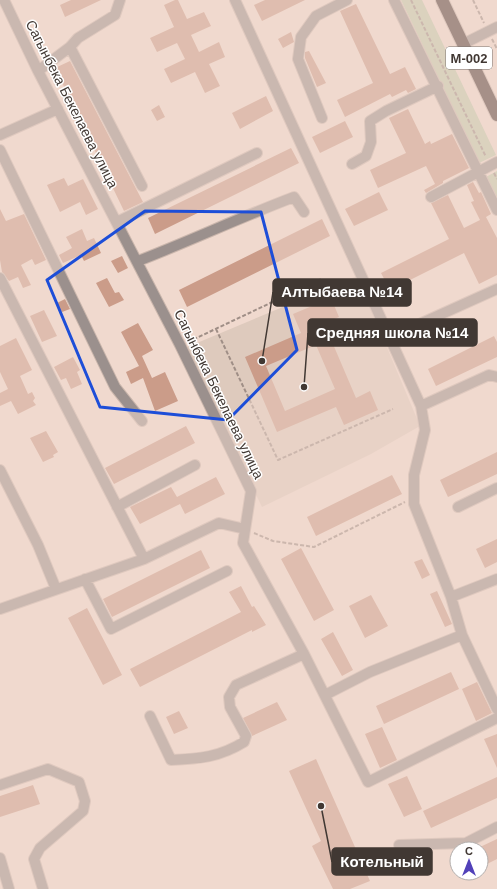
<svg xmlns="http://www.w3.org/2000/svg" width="497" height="889" font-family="Helvetica,sans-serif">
	<rect width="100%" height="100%" fill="#f0d9ce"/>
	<path fill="#decabd" d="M357 276 420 426 371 454 262 507 185 348Z"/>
	<path fill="#c0c9ac" d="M401 0H422L496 155 479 163Z
		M497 171V200L486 177Z"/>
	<path fill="#cb9c89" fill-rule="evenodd" d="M71 0H101L65 17 60 5Z
		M175 0H178L187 19 204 12 211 26 191 35 199 52 219 42 225 57 209 64 220 86 205 93 195 72 171 83 164 69 185 59 177 43 157 52 150 38 174 27 164 5Z
		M265 0H305L262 21 254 5Z
		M356 4 390 74 405 67 416 89 408 93 406 90 392 97 390 94 345 117 337 100 373 83 340 11Z
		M291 32 294 42 283 48 278 39Z
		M309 51 326 83 317 87 305 58V52Z
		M70 61 143 202 124 211 55 68Z
		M266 96 273 111 240 129 232 113Z
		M159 105 165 117 157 121 151 110Z
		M408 109 425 144 430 141 431 144 452 134 469 168 443 181V183L426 193 424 190 435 184 426 166 378 188 370 170 406 153 389 118Z
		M345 121 353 137 320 153 312 137Z
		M291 148 299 163 155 234 148 218Z
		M64 178 68 186 83 179 98 209 86 215 80 202 60 212 47 185Z
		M473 182 479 193 481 192 491 214 486 217 497 238V275L479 284 464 253 390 290 381 273 449 239 431 203 448 195 464 228 480 220 471 202 474 201 467 185Z
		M379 192 388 210 354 226 345 209Z
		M0 209 6 221 24 214 46 260 35 265 32 259 21 265 31 285 23 288 18 277 9 281 2 272 0 260Z
		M322 219 330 236 187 307 179 290Z
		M82 229 87 241 94 238 101 253 84 261 81 255 63 263 59 255 72 248 66 237Z
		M122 256 128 268 118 273 111 261Z
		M107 278 115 293 119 292 124 300 109 307 96 283Z
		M331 298 339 317 324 323 356 398 370 391 378 410 344 425 336 407 277 432 245 357 301 333 293 314ZM316 345 335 389 285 411 266 366Z
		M65 299 70 309 62 312 57 303Z
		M44 310 57 336 42 342 30 316Z
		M138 323 153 350 142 356 152 378 165 372 178 401 155 411 143 378 131 384 126 372 139 366 121 332Z
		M494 336 497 342V357L436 386 428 369Z
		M16 338 32 370 20 376 28 394 32 392 35 398 33 401 36 405 18 414 11 401 0 406V393L8 389 0 372V346Z
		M73 357 80 370 77 372 82 384 71 389 66 378 61 380 54 367Z
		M186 426 195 443 114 484 105 468Z
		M46 431 58 452 53 455 54 457 43 462 30 438Z
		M497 452V474L448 497 440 480Z
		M392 475 402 494 316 536 307 517Z
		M216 477 225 494 185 514 180 504 140 524 130 507 171 487 177 497Z
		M497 539V562L485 568 476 549Z
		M301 548 334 610 314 621 281 559Z
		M201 550 210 568 112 617 103 599Z
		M422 559 430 575 422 579 414 562Z
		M241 586 252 607 254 606 266 625 252 632V630L140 687 130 669 241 612 229 592Z
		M437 591 452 624 445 627 430 594Z
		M371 595 388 626 365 638 349 606Z
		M87 608 122 675 103 685 68 618Z
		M333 632 353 670 342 676 321 639Z
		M451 672 459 689 384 724 376 706Z
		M477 682 492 713 476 721 462 689Z
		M277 702 287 720 252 736 243 718Z
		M179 711 188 728 174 734 166 717Z
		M382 727 397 760 380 768 365 734Z
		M497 734V768L484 739Z
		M316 759 370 881 350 889H333L312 846 321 841 289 771Z
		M407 776 422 809 404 817 388 784Z
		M497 777V798L431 828 423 811Z
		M33 785 40 804 0 817V796Z
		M497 839V859L487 864 480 847Z"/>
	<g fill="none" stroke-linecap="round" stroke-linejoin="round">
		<defs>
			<path id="minor" d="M4 0 38 71 180 345 251 491 243 543 304 654 368 782 497 718
				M235 0 421 406 425 430 414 475V504L451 597 462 635 497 709
				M394 0 497 210
				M463 44 497 27
				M70 47 142 186
				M38 71 70 47 78 38 115 15 120 0
				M322 118 298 59 301 37 316 16 347 0
				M0 135 58 109
				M0 150 115 387 142 421
				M352 164 366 156 371 142 370 121 386 111 438 86
				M431 197 497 162
				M117 222 257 153
				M138 261C190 241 241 217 294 197L304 212
				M0 278 144 559
				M404 331 497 289
				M421 406 489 375 497 377
				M0 470 38 545 56 589
				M117 507 195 465
				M458 507 497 488
				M85 579 111 629 227 571
				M451 597 497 579
				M0 609 144 559 219 523 245 529
				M325 695 370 672 462 635
				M150 716 171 760C199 759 220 757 244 742L246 736 230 707 229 697 236 685 304 654
				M0 785 48 769 79 782 85 801 83 811 40 848 34 859 43 889
				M399 845 466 843 497 827
				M0 858 9 889"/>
			<path id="highway" d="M442 0 497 115"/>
		</defs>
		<use href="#minor" stroke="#cab6ac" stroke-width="12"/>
		<use href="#highway" stroke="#cab6ac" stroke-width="14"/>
		<path stroke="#9f8e86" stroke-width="2" stroke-dasharray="4 2" stroke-linecap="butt" d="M411 0 486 157
			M473 0 484 23
			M492 39 497 49
			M494 173 497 179
			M216 329 278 460 393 409
			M188 342 321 279
			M254 533 273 541 314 547 405 502"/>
		<use href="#minor" stroke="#9b908d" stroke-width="10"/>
		<use href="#highway" stroke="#4d3934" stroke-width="12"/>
	</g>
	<path d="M0 0H497V889H0ZM145 211 261 212 297 350 228 420 100 407 47 280Z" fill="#f0d9ce" fill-opacity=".55" fill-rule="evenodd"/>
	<path fill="none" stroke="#1d4ed8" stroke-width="3" stroke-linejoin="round" d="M145 211 261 212 297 350 228 420 100 407 47 280Z"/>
	<g text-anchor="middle" stroke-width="3" stroke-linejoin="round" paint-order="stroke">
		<rect fill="#fff" stroke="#7a7470" stroke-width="1" x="446" y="47" width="46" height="22" rx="3"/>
		<g font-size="13" font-weight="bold" fill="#413833">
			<text x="469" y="63">M-002</text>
		</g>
		<g font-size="14" fill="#413833" stroke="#fff">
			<text transform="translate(72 104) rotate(63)" y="5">Сагынбека Бекелаева улица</text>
			<text transform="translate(219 394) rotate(64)" y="5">Сагынбека Бекелаева улица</text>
		</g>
	</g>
	<path fill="none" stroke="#413833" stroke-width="1.5" d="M262 361L273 292M304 387L308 333M321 806L332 862"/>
	<g fill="#413833" stroke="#fff" stroke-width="1.5">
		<circle cx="262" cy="361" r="4"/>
		<circle cx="304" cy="387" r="4"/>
		<circle cx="321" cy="806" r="4"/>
	</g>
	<g fill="#413833" stroke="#413833" stroke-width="1.5">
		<rect x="273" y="279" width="138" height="27" rx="4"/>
		<rect x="308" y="319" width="169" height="27" rx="4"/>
		<rect x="332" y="848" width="100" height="27" rx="4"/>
	</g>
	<g font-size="15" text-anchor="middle" font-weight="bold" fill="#fff">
		<text x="342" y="297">Алтыбаева №14</text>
		<text x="392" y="338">Средняя школа №14</text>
		<text x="382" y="867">Котельный</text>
	</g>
	<g transform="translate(469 861)"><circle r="19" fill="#ffffff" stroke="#b3afad"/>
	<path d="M0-3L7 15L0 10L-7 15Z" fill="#5141b9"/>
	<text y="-6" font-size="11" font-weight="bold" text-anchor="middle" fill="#413833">С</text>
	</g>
</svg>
